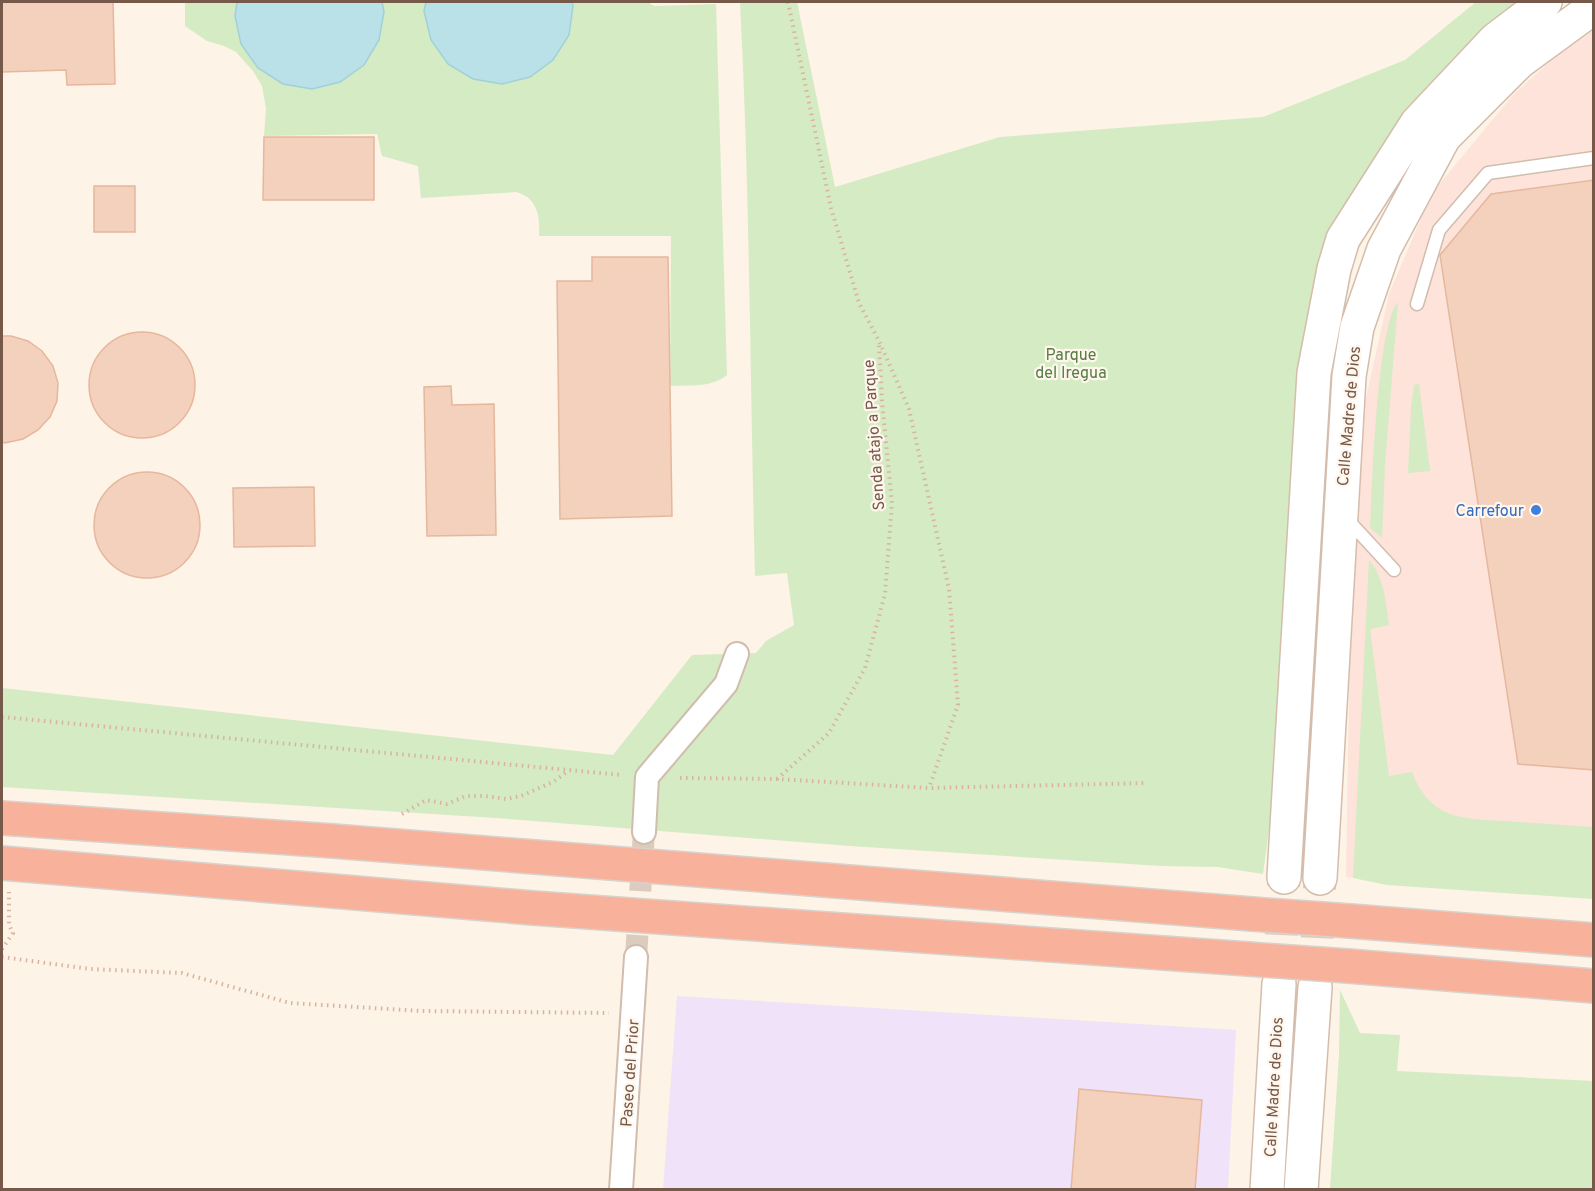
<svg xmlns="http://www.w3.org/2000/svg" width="1595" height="1191" font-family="Overpass,sans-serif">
	<rect width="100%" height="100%" fill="#fdf3e6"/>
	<path fill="#fde3d9" d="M1593 23V892L1346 877 1351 573 1364 407 1389 294 1432 193 1513 95Z"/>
	<path fill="#f0e2f9" d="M677 996 1236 1030 1228 1189 663 1190Z"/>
	<path fill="#d4ebc4" d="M185 2H648L652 5 655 6 716 4 727 375C711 388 690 385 670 386L671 236H539C540 216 538 198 516 192L421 198 418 166 382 156 377 134 264 136 266 108 262 86 253 71 236 52 224 46 207 41 185 26Z
		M740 2H797L835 187 1000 137 1263 117 1405 60 1476 2H1522L1325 252 1269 829 1263 874 1218 867 1162 866 850 846 496 818 2 787V688L613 755 692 655 756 653 766 641 794 625 787 573 755 576C750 384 750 193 740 2Z
		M1398 302 1385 464 1382 538 1370 528C1372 490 1377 324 1398 302Z
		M1419 384 1430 471 1408 473 1411 407 1414 385Z
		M1369 560C1384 577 1386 602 1389 625L1370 629 1389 776 1412 772C1418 788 1427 802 1443 811 1461 820 1486 820 1506 821 1535 823 1564 825 1593 827V899L1387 885 1353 878Z
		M1340 990 1360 1033 1400 1035 1397 1071 1593 1081V1189H1330L1339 1056Z"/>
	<path fill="#bae1e7" stroke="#a0d1d9" stroke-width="1.5" d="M237 2H382L384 12 379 40 364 65 340 82 312 89 283 84 258 68 241 44 235 16Z
		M426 2H572L573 6 569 35 553 60 530 77 502 84 473 79 448 64 431 40 424 11Z"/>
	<path fill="#f3d1bd" stroke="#e6b79d" stroke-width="1.5" d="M2 2H113L115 84 67 85 66 70 2 72Z
		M264 137H374V200H263Z
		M1594 180V770L1518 764 1440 255 1491 194Z
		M94 186H135V232H94Z
		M592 257H668L672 516 560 519 557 281H592Z
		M89 385a53 53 0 1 1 106 0a53 53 0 1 1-106 0Z
		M2 336H11L28 341 42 351 53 366 58 383 57 401 50 417 38 430 23 439 5 443 2 442Z
		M451 386 452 405 494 404 496 535 427 536 424 387Z
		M94 525a53 53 0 1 1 106 0a53 53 0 1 1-106 0Z
		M314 487 315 546 234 547 233 488Z
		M1079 1089 1202 1100 1195 1190H1071Z"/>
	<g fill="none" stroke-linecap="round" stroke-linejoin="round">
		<path stroke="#dcccbf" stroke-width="22" stroke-dasharray="22 11" stroke-linecap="butt" d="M636 957 644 832"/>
		<path stroke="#dcccbf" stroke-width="33" stroke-dasharray="33 16" stroke-linecap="butt" d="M1279 984 1284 877
			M1315 987 1320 878"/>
		<defs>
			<path id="lane" d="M1417 304 1439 230 1488 173 1594 158
				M1346 518 1394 570"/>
			<path id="street" d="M644 832 647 777 726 684 737 654
				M621 1190 636 957"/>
			<path id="secondary" d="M1284 877 1314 373 1334 269 1343 239 1417 123 1495 40 1545 2
				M1320 878 1349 376 1357 327 1384 249 1444 137 1519 62 1594 7
				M1267 1190 1279 984
				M1301 1190 1315 987"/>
			<path id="highway" d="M2 818 333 841 1252 914
				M2 863 533 908 1248 959
				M1350 921 1594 940
				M1348 966 1594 986"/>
		</defs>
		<use href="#lane" stroke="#d1bdae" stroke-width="15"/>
		<use href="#street" stroke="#d1bdae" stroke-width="26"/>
		<use href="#secondary" stroke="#d4bdac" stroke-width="36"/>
		<use href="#highway" stroke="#d9d1cc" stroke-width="36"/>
		<path stroke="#d8b4a0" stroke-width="4" stroke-dasharray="1.5 4.5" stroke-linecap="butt" d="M788 2 831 208 859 303 879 341 909 409 949 589 958 705 929 788
			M2 717 622 775
			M680 778 777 779 929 788 1147 783
			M777 779 829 733 865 668 885 594 892 503 882 402 879 344
			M402 814 426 800 447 804 466 796H485L506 799 521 796 553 782 568 771
			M2 949 13 933 9 925V892
			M2 957 90 969 182 973 290 1003 422 1011 609 1013"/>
		<use href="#lane" stroke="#fff" stroke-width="12"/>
		<use href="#street" stroke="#fff" stroke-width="22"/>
		<use href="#secondary" stroke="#fff" stroke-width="33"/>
		<use href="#highway" stroke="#f8b29c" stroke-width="33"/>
		<defs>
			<path id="highway-bridge" d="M1252 914 1350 921
				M1248 959 1348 966"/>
		</defs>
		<use href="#highway-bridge" stroke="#d9d1cc" stroke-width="36" stroke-linecap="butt"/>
		<use href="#highway-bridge" stroke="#f8b29c" stroke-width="33"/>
	</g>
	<circle fill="#3f7fe0" stroke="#fff7ed" stroke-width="2" cx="1536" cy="510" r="6"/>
	<g text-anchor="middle" stroke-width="4.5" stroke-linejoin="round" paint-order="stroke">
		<g font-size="16" fill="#547d42" stroke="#fff7ed">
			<text x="1071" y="360">Parque<tspan x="1071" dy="18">del Iregua</tspan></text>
		</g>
		<g font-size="16" fill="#77594a" stroke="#fff7ed">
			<text transform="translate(1348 416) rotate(-85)" y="6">Calle Madre de Dios</text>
			<text transform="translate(873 435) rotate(-94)" y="6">Senda atajo a Parque</text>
			<text transform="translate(629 1073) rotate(-86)" y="6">Paseo del Prior</text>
			<text transform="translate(1273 1087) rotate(-87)" y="6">Calle Madre de Dios</text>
		</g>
		<g font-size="16" fill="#366cbe" stroke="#fff7ed" text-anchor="end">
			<text x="1524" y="516">Carrefour</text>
		</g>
	</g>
	<rect width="1595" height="1191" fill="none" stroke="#77594a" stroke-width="6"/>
</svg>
